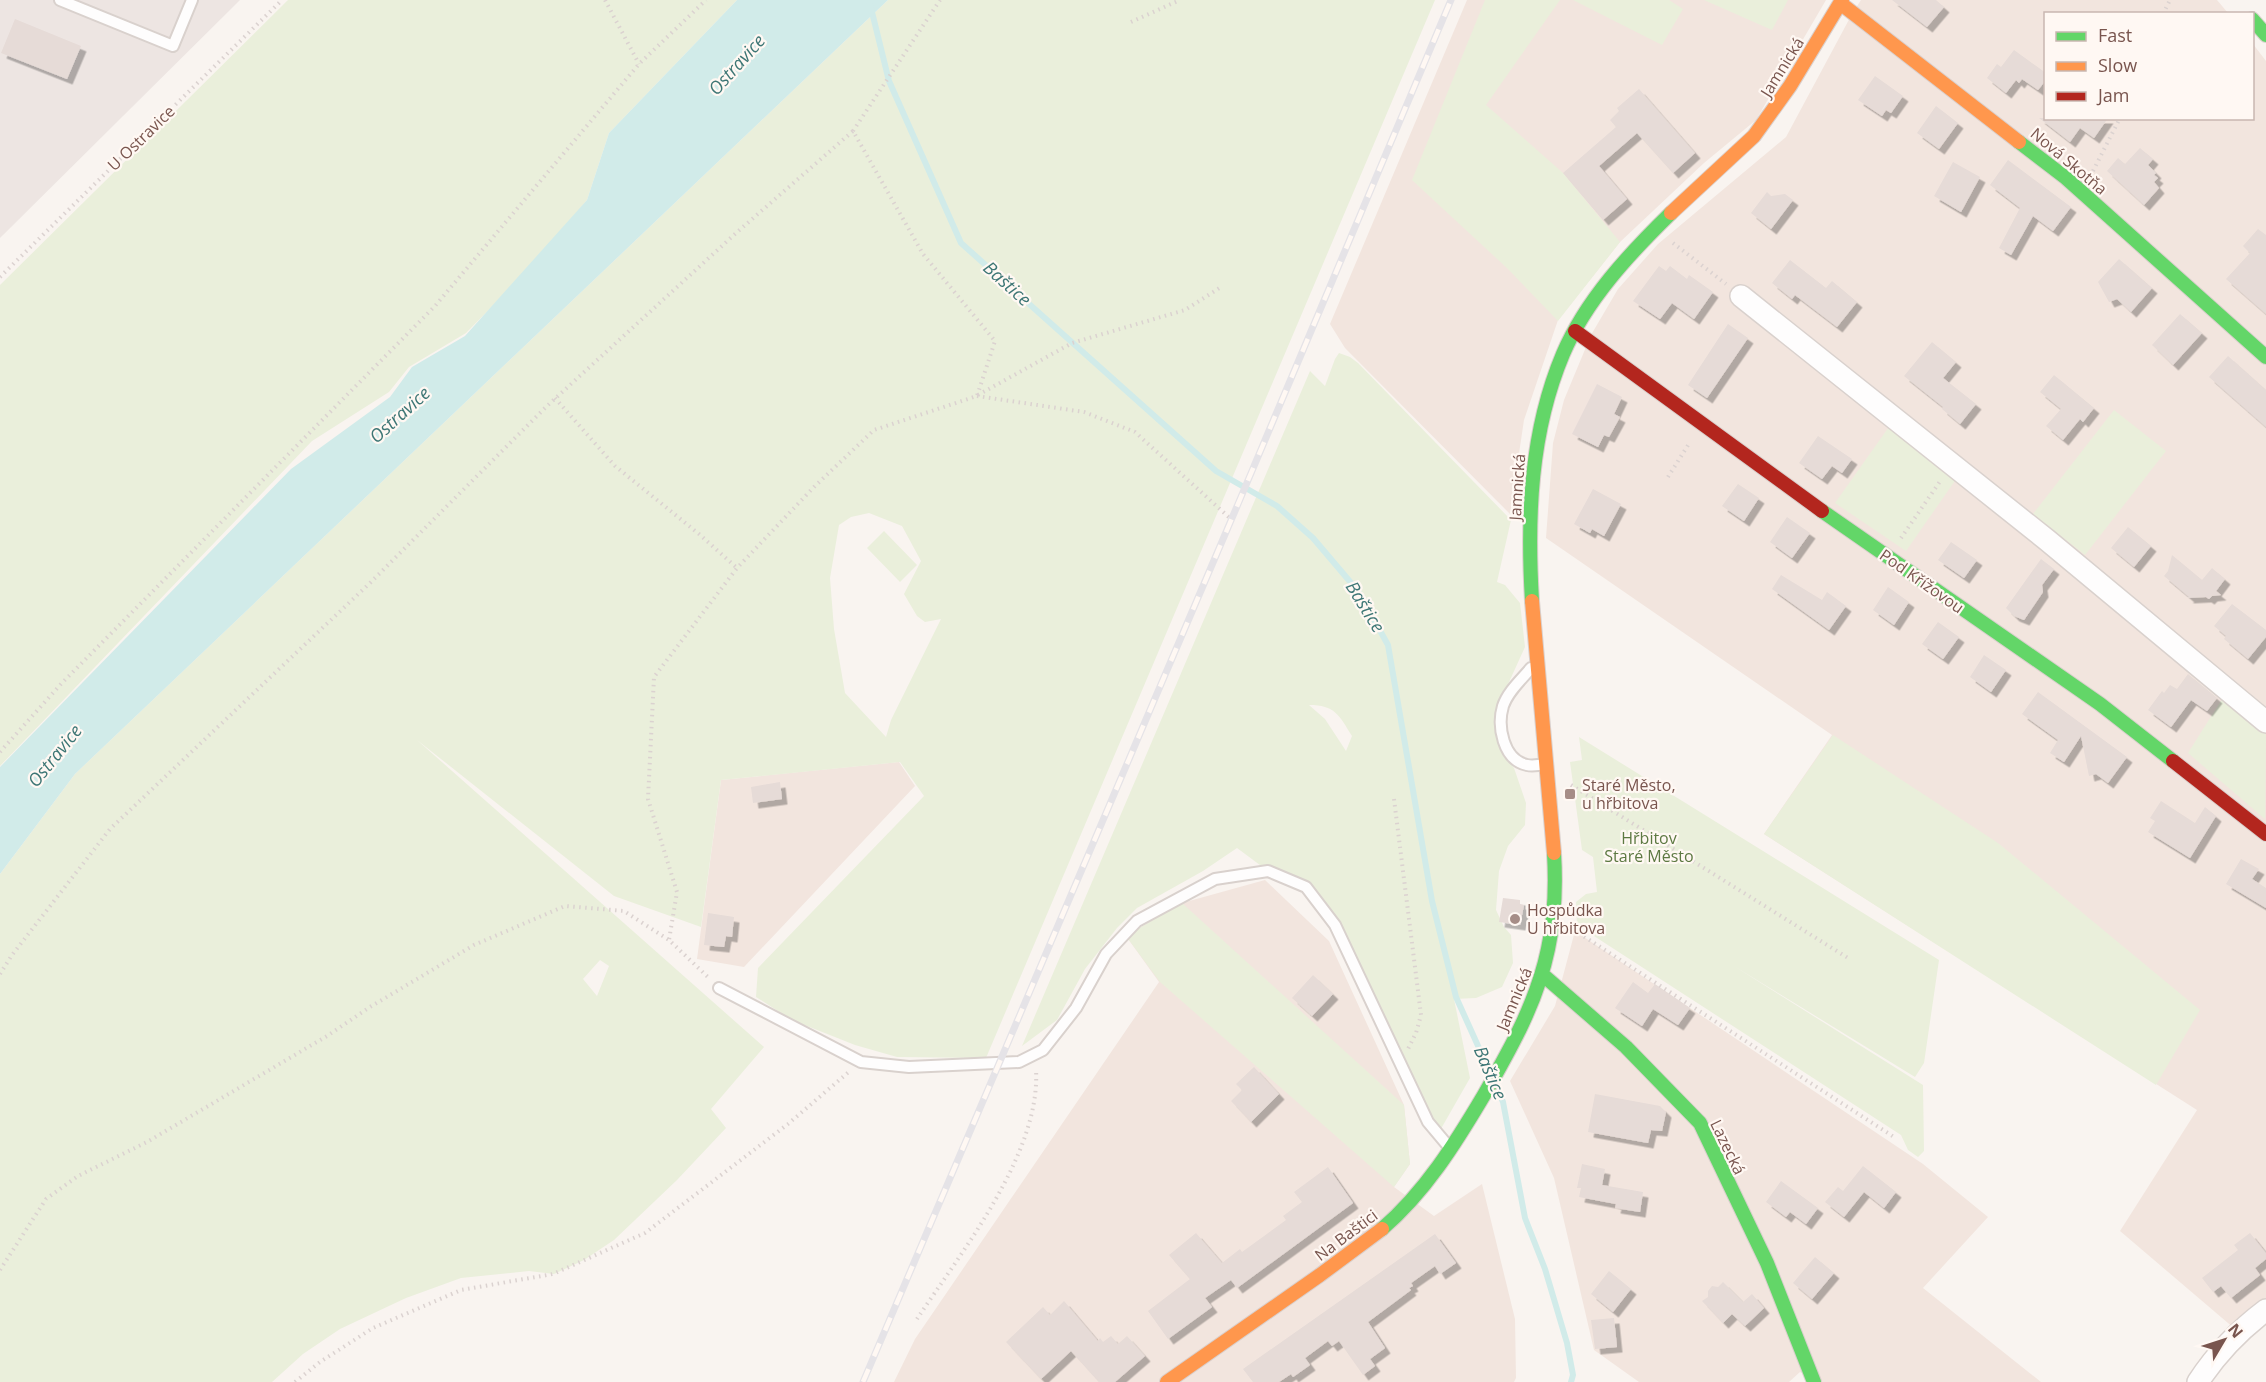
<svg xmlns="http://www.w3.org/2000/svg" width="2266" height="1382" font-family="'Open Sans',sans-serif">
	<defs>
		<filter id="shadow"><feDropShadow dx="5.5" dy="5.5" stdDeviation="0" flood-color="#0004"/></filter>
	</defs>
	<rect width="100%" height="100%" fill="#f9f4f0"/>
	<path fill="#f2e5de" d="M1467 0H1826L1756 120 1704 163 1620 242 1558 320 1524 420 1510 514 1345 348 1330 324Z
		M1861 0H2217L2228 13 2046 14V118H2252L2253 44 2266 61V1304L2235 1329 2120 1231 2197 1110 1764 834 1832 735 1546 538 1553 443 1564 400 1591 335 1618 289 1658 244 1786 137 1852 14Z
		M899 762 915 786 744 967 697 959 721 780Z
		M1265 880 1329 941 1404 1105 1410 1164 1394 1187 1434 1216 1482 1184 1515 1319 1516 1378 1514 1382H894L915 1339 1159 982 1126 936 1182 903Z
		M1575 931 1923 1164 1988 1217 1923 1288 2041 1382H1822L1800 1372 1789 1382H1639L1594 1350 1554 1178 1510 1081 1555 1006Z"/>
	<path fill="#ede5e2" d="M0 0H240L0 238Z"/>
	<path fill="#eaefdb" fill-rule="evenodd" d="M288 0H737L609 133 587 200 536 262 466 333 409 367 389 392 312 441 0 766V285Z
		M888 0H1435L986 1058 897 1057 855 1045 792 1020 756 997 758 968 924 796 900 762 721 780 701 927 614 896 417 740 764 1047 711 1109 726 1128 677 1180 614 1240 584 1260 554 1274 529 1271 461 1278 406 1298 340 1329 303 1354 272 1382H0V874L75 774ZM869 513 902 526 921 561 904 594 917 616 925 622 941 619 891 720 886 737 845 693 834 629 830 578 839 525 851 517ZM600 960 609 966 597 996 583 979Z
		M1485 0H1560L1486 105 1563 173 1620 242 1558 321 1508 269 1412 180Z
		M1573 0H1669L1683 9 1662 45Z
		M1704 0H1788L1772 30Z
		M1339 353 1350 357 1358 363 1511 520 1497 582 1505 585 1520 603 1525 647 1499 704V739L1504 755 1514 768 1526 803 1525 825 1508 846 1499 871 1496 910 1504 927 1511 935 1513 963 1502 987 1476 998 1454 999 1470 1078 1438 1134 1335 925 1306 887 1268 871 1237 848 1203 871 1137 908 1117 928 1085 969 1057 1020 1022 1046 1310 371 1325 386 1335 359ZM1309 705C1335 705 1339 715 1352 736L1346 751 1325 719Z
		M2114 410 2166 451 2085 555 2033 514Z
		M1891 424 1959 475 1906 551 1835 503Z
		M884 531 917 565 900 582 867 548Z
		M2224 696 2266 730 2265 819 2188 753Z
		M1833 735 1998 843 2200 1010 2156 1085 1764 834Z
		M1579 737 1939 960 1924 1063 1915 1077 1734 966 1923 1085 1924 1151 1918 1157 1908 1150 1901 1135 1577 925 1576 902 1586 894 1597 892 1593 857 1582 850 1570 762 1582 760Z
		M1182 903 1404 1105 1410 1164 1394 1187 1160 982 1126 936Z"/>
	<path fill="#d1ebe9" d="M737 0H888L75 774 0 874V767L291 469 390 397 412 367 465 336 587 200 609 133Z"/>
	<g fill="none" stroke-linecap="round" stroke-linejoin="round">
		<path stroke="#d1ebe9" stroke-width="6" d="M869 0 889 81 961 243 1216 471 1277 506 1313 538 1358 591 1388 645 1432 901 1456 997 1488 1068
			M1497 1088 1503 1102 1525 1218 1545 1269 1567 1343 1573 1375 1571 1382"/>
	</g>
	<path fill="#e6dbd7" filter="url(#shadow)" d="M1892 0H1936L1944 7 1927 27Z
		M15 19 81 46 67 79 1 53Z
		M2014 50 2046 73V80L2038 90 2022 79 2019 83 2016 80 2006 93 1987 78 1997 64 2001 67Z
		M1875 76 1903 96 1891 113 1886 110 1882 116 1858 100Z
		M1639 89 1695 153 1673 173 1637 133 1599 166 1627 199 1603 220 1563 173 1616 127 1610 120 1619 111 1617 108Z
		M1936 106 1958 123 1939 149 1917 133Z
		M2039 118H2108L2094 138 2080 128 2070 142Z
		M2140 148 2153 159 2148 165 2156 173 2154 175 2158 178 2154 182 2159 188 2144 205 2107 171 2118 158 2125 164Z
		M2008 160 2071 207 2053 231 2033 216 2011 255 1999 248 2020 208 1990 185Z
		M1953 162 1980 177 1961 212 1934 196Z
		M1767 192 1771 196 1785 194 1793 200 1771 229 1751 213Z
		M2258 229 2266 235V314L2226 279 2250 253 2243 246Z
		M2119 259 2152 288 2131 312 2117 299 2109 302 2098 282Z
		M1790 260 1826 288 1832 281 1857 302 1837 327 1795 295 1792 299 1772 283Z
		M1659 266 1666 271 1670 266 1687 279 1689 275 1713 292 1694 319 1672 303 1660 319 1633 301Z
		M2180 314 2202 333 2173 365 2152 345Z
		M1728 324 1748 338 1707 398 1688 385Z
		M1932 342 1956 362 1943 378 1976 404 1960 424 1942 409 1943 407 1904 376Z
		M2228 356 2266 390V427L2209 377Z
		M2054 375 2094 408 2083 422 2080 419 2063 440 2046 426 2061 409 2040 392Z
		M1597 384 1622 397 1614 414 1620 417 1609 437 1604 435 1598 447 1572 434Z
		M1818 436 1852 459 1842 473 1832 466 1822 479 1799 463Z
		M1738 484 1759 498 1744 521 1722 506Z
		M1593 489 1621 504 1604 536 1592 529 1590 533 1574 524Z
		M1787 517 1810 533 1792 558 1770 542Z
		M2128 527 2151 546 2134 567 2111 548Z
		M1951 542 1977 560 1964 578 1938 560Z
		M2172 555 2202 580 2212 568 2225 579 2216 591 2221 595 2212 596 2209 599 2206 597 2187 598 2189 597 2164 576 2168 571Z
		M2041 559 2054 569 2042 585 2043 592 2024 620 2014 616 2006 608Z
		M1781 575 1822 600 1827 592 1846 606 1829 630 1772 589Z
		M1888 587 1909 602 1894 625 1873 610Z
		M2232 604 2266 630V637L2248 659 2224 639 2226 636 2214 626Z
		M1938 622 1959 637 1943 659 1922 644Z
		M1984 655 2006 670 1991 692 1970 677Z
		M2188 674 2217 698 2207 711 2191 700 2171 727 2148 710 2162 691 2164 693 2170 685 2177 689Z
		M2038 692 2127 757 2108 783 2096 774 2089 776 2081 736 2064 762 2050 753 2058 740 2022 714Z
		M780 782 782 799 753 803 751 787Z
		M2161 801 2195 823 2205 807 2216 816 2190 858 2148 832 2155 821 2150 818Z
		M2241 859 2259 869 2252 879 2266 888V908L2226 884Z
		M1503 898 1520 900V904L1524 905 1520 925 1499 922Z
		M708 913 734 917 732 937 726 936 724 947 704 945Z
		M1313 975 1333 994 1312 1016 1292 998Z
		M1633 982 1648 993 1655 984 1690 1008 1678 1025 1653 1009 1642 1026 1615 1008Z
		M1254 1067 1279 1094 1251 1122 1231 1101 1242 1090 1236 1084Z
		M1595 1094 1660 1106 1666 1112 1662 1131 1651 1130 1648 1143 1588 1132Z
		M1582 1164 1605 1169 1602 1185 1643 1192 1640 1212 1615 1208 1616 1204 1579 1197 1581 1188H1577Z
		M1863 1166 1896 1192 1884 1208 1864 1192 1844 1217 1825 1202 1838 1187 1843 1191Z
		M1328 1167 1353 1203 1237 1288 1231 1280 1205 1298 1212 1307 1168 1339 1148 1311 1190 1279 1169 1255 1196 1233 1222 1263 1240 1249 1242 1252 1286 1220 1283 1216 1302 1202 1294 1192Z
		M1781 1181 1818 1208 1806 1224 1790 1212 1786 1217 1766 1202Z
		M2250 1233 2266 1253V1259L2255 1268 2260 1275 2231 1298 2221 1286 2213 1292 2202 1278 2238 1250 2234 1245Z
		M1435 1234 1456 1263 1440 1274 1435 1266 1411 1283 1413 1286 1409 1288 1411 1290 1368 1322 1385 1348 1370 1359 1375 1366 1363 1375 1339 1341 1332 1346 1328 1341 1305 1358 1310 1365 1293 1377 1291 1374 1279 1382H1253L1243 1369Z
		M1815 1257 1834 1273 1812 1299 1793 1283Z
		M1609 1271 1631 1289 1613 1312 1591 1294Z
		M1723 1282 1743 1302 1752 1294 1764 1308 1745 1326 1732 1314 1723 1323 1702 1301 1708 1297V1291L1712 1286 1718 1287Z
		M1064 1301 1098 1341 1100 1338 1103 1342 1111 1336 1118 1344 1127 1336 1145 1356 1115 1382H1099L1071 1351 1041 1379 1006 1342 1043 1307 1050 1315Z
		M1614 1318 1617 1347 1595 1349 1591 1320Z"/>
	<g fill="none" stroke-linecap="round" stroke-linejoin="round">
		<defs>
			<path id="lane" d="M60 0 173 46 192 0
				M1531 668C1522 679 1508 691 1503 706 1497 726 1503 760 1527 765 1532 766 1540 765 1546 764
				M719 988 861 1062 909 1067 1019 1062 1043 1050 1076 1008 1106 954 1137 921 1215 879 1268 871 1306 887 1335 925 1428 1122 1449 1147"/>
			<path id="street" d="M1741 296 2047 540 2266 722
				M2198 1382C2217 1353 2238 1331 2266 1310"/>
			<path id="fast" d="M2252 19 2266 35
				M2019 142 2066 178 2266 357
				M1822 511 2100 704 2173 761
				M1532 601C1527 518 1530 432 1563 354 1586 300 1629 254 1671 213
				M1543 975 1626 1047 1700 1123 1767 1263 1814 1382
				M1382 1229C1425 1192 1455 1144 1484 1095 1511 1048 1537 1002 1548 949 1555 917 1556 886 1554 853"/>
			<path id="slow" d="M1840 3 2019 142
				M1671 213 1754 136 1790 86 1842 0
				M1532 601 1554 853
				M1167 1382 1320 1275 1382 1229"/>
			<path id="jam" d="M1575 331 1822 511
				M2173 761 2266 834"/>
		</defs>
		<use href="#lane" stroke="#d9d1cd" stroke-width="14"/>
		<use href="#street" stroke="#d9d1cd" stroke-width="24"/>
		<use href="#fast" stroke="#dad0cd" stroke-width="16"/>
		<use href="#slow" stroke="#dad0cd" stroke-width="16"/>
		<use href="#jam" stroke="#dad0cd" stroke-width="16"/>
		<path stroke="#dbd2d0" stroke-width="4" stroke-dasharray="1.5 4.5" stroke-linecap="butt" d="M605 0 639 64
			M2163 14 2170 0
			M1131 22 1180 0
			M853 131 940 0
			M2093 171 2120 118
			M1673 243 1726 284
			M0 277 282 0
			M978 395 1072 343 1185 310 1221 287
			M977 396 1084 412 1135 432 1232 520
			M555 398 615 466 699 534 737 568
			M1668 477 1690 442
			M1901 538 1941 480
			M0 752 61 684 435 306 639 64 706 0
			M1571 785 1848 958
			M1394 799 1421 1015 1416 1033 1408 1049
			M1574 930 1894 1137
			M0 974 12 955 110 829 371 582 547 406 735 234 853 131 923 254 995 341 977 396 874 430 814 487 737 568 654 677 648 799 677 892 669 940
			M0 1270 46 1199 78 1176 147 1142 327 1036 370 1007 474 945 565 906 624 911 669 940 710 979
			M917 1319C962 1251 1041 1153 1036 1069
			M295 1382 320 1362 373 1328 461 1290 553 1274 645 1233 788 1124 851 1070"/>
		<use href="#lane" stroke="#fefdfd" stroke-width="10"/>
		<use href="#street" stroke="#fefdfd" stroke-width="21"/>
		<use href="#fast" stroke="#63d668" stroke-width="14"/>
		<use href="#slow" stroke="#ff974d" stroke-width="14"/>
		<use href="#jam" stroke="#b3261e" stroke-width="14"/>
		<defs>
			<path id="rail" d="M863 1382 1238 504 1451 0"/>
		</defs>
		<use href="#rail" stroke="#e5e3e7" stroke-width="7"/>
		<use href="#rail" stroke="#fff8f3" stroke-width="4.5" stroke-dasharray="14" stroke-linecap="butt"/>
	</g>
	<g fill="#a68d87" stroke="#fff8f3" stroke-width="2">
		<rect x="1564" y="788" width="12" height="12" rx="3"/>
		<circle cx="1515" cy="919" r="6"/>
	</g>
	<g text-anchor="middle" stroke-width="4.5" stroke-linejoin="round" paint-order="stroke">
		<g font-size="16" fill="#79554e" stroke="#fff8f3">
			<text transform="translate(1782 67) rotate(-58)" y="6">Jamnická</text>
			<text transform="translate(141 138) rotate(-44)" y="6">U Ostravice</text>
			<text transform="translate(2069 161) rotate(40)" y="6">Nová Skotňa</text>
			<text transform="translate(1517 487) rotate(-86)" y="6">Jamnická</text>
			<text transform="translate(1922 581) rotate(35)" y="6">Pod Křížovou</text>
			<text transform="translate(1514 999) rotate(-67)" y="6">Jamnická</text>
			<text transform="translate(1728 1147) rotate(64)" y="6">Lazecká</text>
			<text transform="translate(1346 1235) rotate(-37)" y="6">Na Baštici</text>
		</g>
		<g font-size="16" fill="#79554e" stroke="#fff8f3" text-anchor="start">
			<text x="1582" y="791">Staré Město,<tspan x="1582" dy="18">u hřbitova</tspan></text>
			<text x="1527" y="916">Hospůdka<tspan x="1527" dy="18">U hřbitova</tspan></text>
		</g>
		<g font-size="16" fill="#5d7942" stroke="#fff8f3">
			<text x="1649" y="844">Hřbitov<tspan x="1649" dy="18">Staré Město</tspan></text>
		</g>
		<g font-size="18" font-style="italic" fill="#3d7675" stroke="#fff8f3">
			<text transform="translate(737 65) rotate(-48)" y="6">Ostravice</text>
			<text transform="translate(1007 284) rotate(42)" y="6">Baštice</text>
			<text transform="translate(400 415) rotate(-42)" y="6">Ostravice</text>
			<text transform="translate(1365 607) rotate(58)" y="6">Baštice</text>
			<text transform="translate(55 756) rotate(-51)" y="6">Ostravice</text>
			<text transform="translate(1490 1073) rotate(67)" y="6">Baštice</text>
		</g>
	</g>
	<rect x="2044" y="12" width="210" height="108" fill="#fff8f3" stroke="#c9b7b1" stroke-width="1.5"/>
	<rect x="2056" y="32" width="30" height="9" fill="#63d668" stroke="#c9b7b1" stroke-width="1.5"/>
	<text x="2098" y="42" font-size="18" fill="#79554e">Fast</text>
	<rect x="2056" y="62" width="30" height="9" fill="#ff974d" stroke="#c9b7b1" stroke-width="1.5"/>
	<text x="2098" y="72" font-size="18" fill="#79554e">Slow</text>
	<rect x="2056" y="92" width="30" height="9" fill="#b3261e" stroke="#c9b7b1" stroke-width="1.5"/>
	<text x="2098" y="102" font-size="18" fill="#79554e">Jam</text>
	<g transform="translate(2224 1340) rotate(51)" stroke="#fff8f3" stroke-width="4.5" paint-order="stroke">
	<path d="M0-4.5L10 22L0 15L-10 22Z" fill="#79554e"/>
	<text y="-9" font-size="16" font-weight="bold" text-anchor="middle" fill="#79554e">N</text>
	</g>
</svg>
